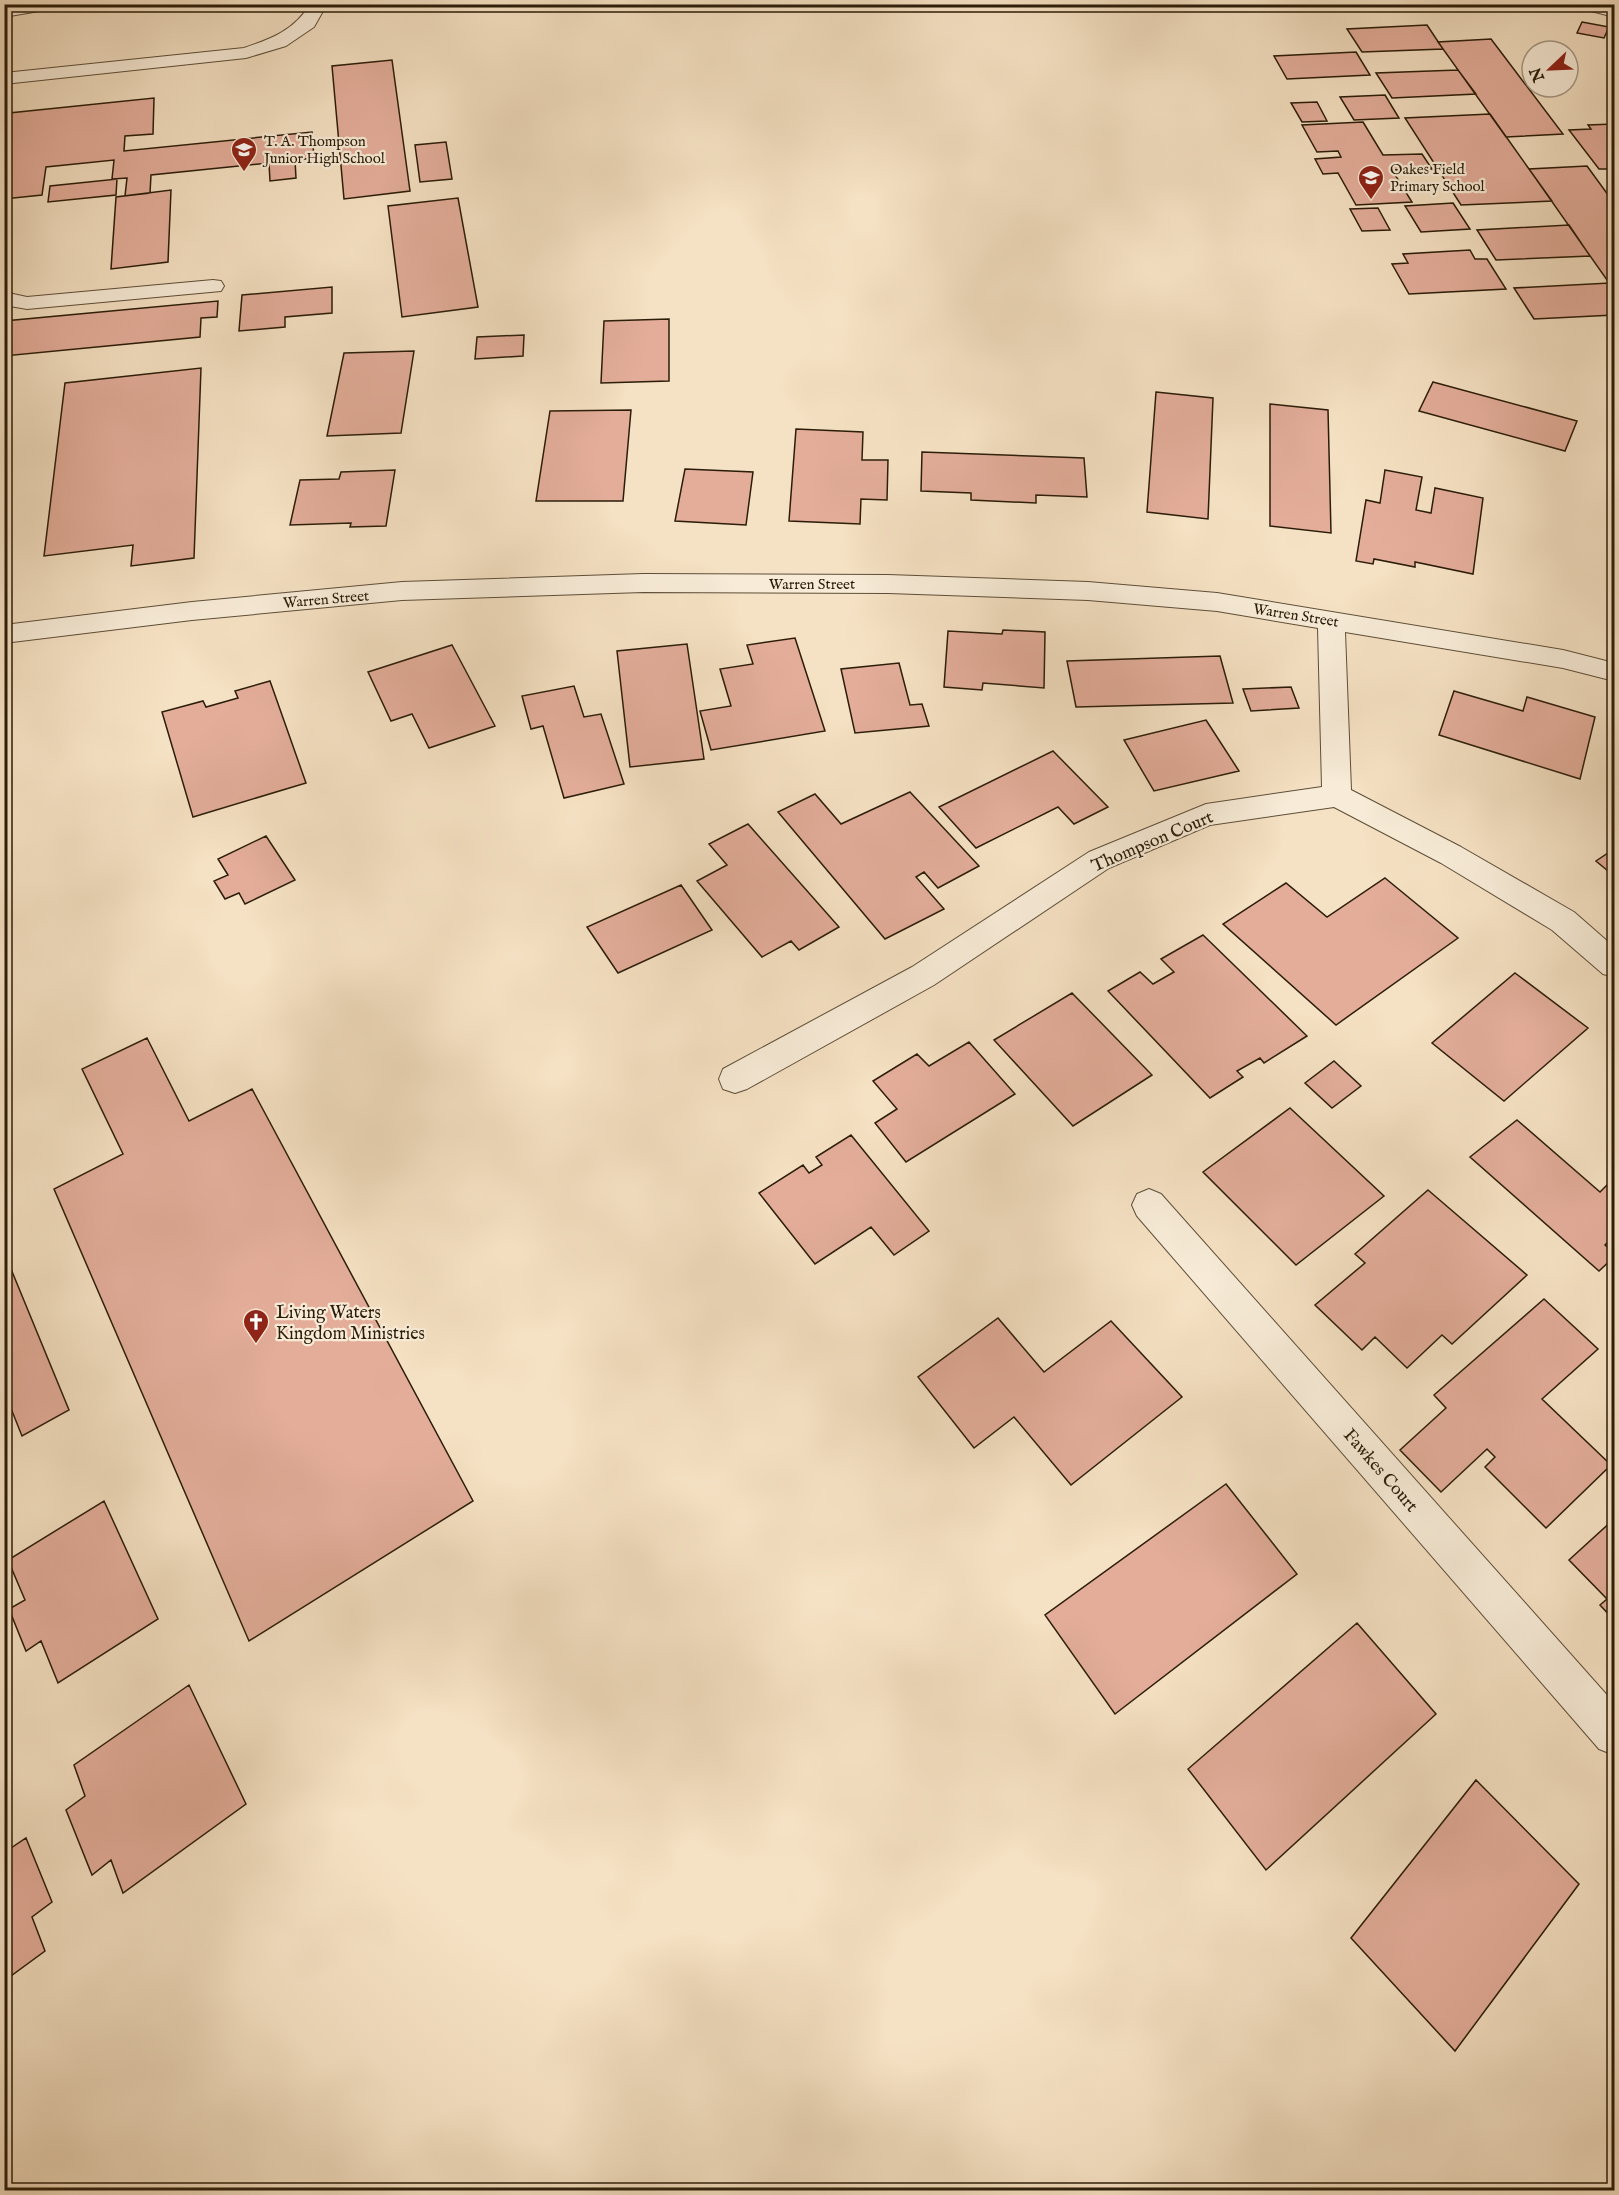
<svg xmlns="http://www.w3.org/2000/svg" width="1619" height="2195" font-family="'IM FELL English',serif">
	<rect width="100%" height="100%" fill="#f5e1c3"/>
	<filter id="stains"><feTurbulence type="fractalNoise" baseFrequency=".00333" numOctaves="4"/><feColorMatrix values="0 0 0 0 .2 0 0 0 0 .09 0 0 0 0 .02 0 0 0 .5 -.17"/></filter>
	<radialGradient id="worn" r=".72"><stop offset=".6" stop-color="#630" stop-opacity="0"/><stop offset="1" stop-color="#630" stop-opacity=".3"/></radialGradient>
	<path fill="#e3ad9a" stroke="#2b1d09" stroke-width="1.5" d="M1582 22 1609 27 1604 38 1577 33Z
		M1427 25 1443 49 1362 52 1347 29Z
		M1491 39 1563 134 1506 137 1438 42Z
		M1356 52 1370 75 1287 79 1274 56Z
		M392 60 410 191 344 199 332 66Z
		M1458 70 1476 94 1392 98 1376 73Z
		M1385 95 1399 118 1354 120 1340 97Z
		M154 98 153 134 125 136 124 151 312 132 314 158 295 160 296 178 270 181 269 163 151 175 150 193 125 196 127 178 112 179 114 160 46 167 42 195 4 199V141L9 113Z
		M1317 102 1327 121 1302 122 1291 103Z
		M1490 114 1529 169 1552 201 1461 205 1405 118Z
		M1363 122 1383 155 1422 154 1432 169 1392 170 1412 202 1356 205 1338 173 1323 174 1315 159 1341 157 1338 151 1317 152 1302 125Z
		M1614 124V169H1599L1569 130 1591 129 1588 125Z
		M446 142 452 179 420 182 415 145Z
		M1587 166 1614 203V279L1607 280 1529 169Z
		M117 179 116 195 48 202 50 186Z
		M171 190 168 262 111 269 116 197Z
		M458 198 478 307 402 317 388 206Z
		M1453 203 1470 229 1421 232 1405 206Z
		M1378 208 1390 230 1362 231 1350 209Z
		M1569 225 1590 256 1496 260 1477 230Z
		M1470 250 1475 259H1487L1506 289 1409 294 1392 264 1408 263 1403 254Z
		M1610 283 1614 290V315L1534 319 1514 288Z
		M332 287V313L285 317V327L239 331 242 295Z
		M218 301 217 317 201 318 200 337 4 356V321Z
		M669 319V381L601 383 604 321Z
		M524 335 523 356 475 359 477 337Z
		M414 351 401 433 327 436 344 353Z
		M201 368 194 558 131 566 133 545 44 556 65 383Z
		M1433 382 1577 421 1565 451 1419 411Z
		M1156 392 1213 398 1208 519 1147 512Z
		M1270 404 1328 410 1331 533 1270 526Z
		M631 410 623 501H536L550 411Z
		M796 429 863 432 862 460H888L887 500 861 499 860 524 789 521Z
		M922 452 1084 458 1087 497 1036 495V503L971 500V493L921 491Z
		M685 469 753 472 746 525 675 521Z
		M395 470 386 526 350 527 351 523 290 525 300 480 339 479 341 472Z
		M1385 470 1422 477 1416 510 1431 513 1435 488 1483 498 1473 574 1415 562V567L1374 559 1373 564 1356 561 1366 500 1380 503Z
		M1003 630 1045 632 1044 688 983 683 982 690 944 687 948 631 1002 634Z
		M795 638 825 731 711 750 700 711 731 706 720 669 753 664 747 645Z
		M687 644 704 759 630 767 617 651Z
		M452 645 495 726 429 748 412 714 391 721 368 672Z
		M1220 656 1233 703 1076 707 1067 661Z
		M899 663 910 705 922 704 929 726 855 733 841 669Z
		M270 681 306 783 193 817 162 712 203 701 206 707 238 698 235 691Z
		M574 686 584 717 601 714 624 784 564 798 543 726 531 729 522 696Z
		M1291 687 1299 708 1251 711 1243 689Z
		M1454 691 1523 711 1527 697 1595 717 1580 779 1439 735Z
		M1206 720 1239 771 1154 791 1124 740Z
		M1053 751 1108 807 1074 824 1058 807 976 848 939 807Z
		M910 792 979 866 938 888 924 872 916 877 944 909 885 939 778 812 815 794 841 824Z
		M748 824 839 927 799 950 791 941 762 957 697 881 727 865 709 844Z
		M266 836 295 880 245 904 239 893 225 899 214 881 228 875 218 859Z
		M1614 849V876L1596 861Z
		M1385 878 1458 938 1336 1025 1223 924 1286 883 1327 917Z
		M681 885 712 930 618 973 587 927Z
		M1203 935 1307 1036 1264 1063 1260 1058 1237 1071 1243 1077 1210 1098 1108 991 1140 972 1153 984 1174 972 1161 959Z
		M1515 973 1588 1028 1504 1101 1432 1043Z
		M1072 993 1152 1075 1073 1126 994 1040Z
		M147 1038 189 1121 252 1089 473 1501 249 1641 54 1189 123 1154 82 1069Z
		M969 1042 1015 1094 906 1162 875 1123 897 1109 873 1081 917 1054 929 1066Z
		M1334 1061 1361 1086 1332 1108 1305 1083Z
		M1290 1108 1384 1196 1296 1265 1203 1172Z
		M1517 1120 1600 1192 1609 1183 1614 1188V1236L1605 1245 1614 1253V1257L1599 1271 1470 1157Z
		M851 1135 929 1231 894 1255 871 1227 815 1264 759 1193 803 1165 809 1173 822 1165 816 1157Z
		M1428 1190 1527 1275 1452 1344 1442 1335 1407 1368 1375 1337 1362 1350 1315 1305 1365 1263 1355 1254Z
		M4 1252 69 1410 22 1436 8 1401 4 1403Z
		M1544 1299 1598 1349 1542 1399 1611 1465 1546 1528 1485 1467 1495 1457 1487 1449 1441 1492 1400 1450 1446 1408 1434 1395Z
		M998 1318 1044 1372 1111 1321 1182 1397 1071 1485 1014 1417 974 1448 918 1377Z
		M1226 1484 1297 1574 1115 1714 1045 1615Z
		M104 1501 158 1619 58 1683 41 1641 26 1651 9 1609 25 1600 8 1560Z
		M1614 1519V1620L1600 1605 1607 1599 1569 1560Z
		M1357 1623 1436 1714 1266 1870 1188 1769Z
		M189 1685 246 1804 123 1893 111 1860 92 1875 66 1810 85 1796 74 1765Z
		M1476 1780 1579 1884 1455 2051 1351 1938Z
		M26 1838 52 1902 32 1917 45 1951 4 1981V1842L8 1850Z"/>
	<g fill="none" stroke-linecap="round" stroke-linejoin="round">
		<defs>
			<path id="minor" d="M18 4H59L51 9 4 17V7Z
				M310 4H327L314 27 286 46 246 58 4 84V73L244 48C271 39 295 30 310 4Z
				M1578 4 1614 7V17L1580 8Z
				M213 280 221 281 224 286 221 291 27 309 4 305V292L27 297Z
				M643 574 888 575 1088 582 1217 593 1563 650 1614 663V681L1563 668 1345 632 1351 790 1461 847 1574 912 1614 947V977L1603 974 1552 930 1441 863 1334 807 1210 825 1109 868 934 985 747 1089 735 1093 723 1089 719 1079 723 1069 912 967 1089 852 1206 804 1322 787 1318 628 1217 611 1088 600 888 593 643 592 402 600 192 620 4 643V625L192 602 402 582Z
				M1149 1189 1161 1194 1614 1703V1755L1599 1749 1137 1216 1132 1205 1137 1194Z"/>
		</defs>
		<use href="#minor" stroke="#5e4e38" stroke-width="2"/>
		<use href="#minor" fill="#f8ecd8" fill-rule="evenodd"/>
	</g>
	<defs>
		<symbol id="school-pin" viewBox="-11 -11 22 30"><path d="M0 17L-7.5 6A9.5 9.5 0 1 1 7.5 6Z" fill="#8f2418" stroke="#f8ecd8"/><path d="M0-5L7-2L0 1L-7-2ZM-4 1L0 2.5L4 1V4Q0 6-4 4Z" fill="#fff"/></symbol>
		<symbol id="church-pin" viewBox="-11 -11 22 30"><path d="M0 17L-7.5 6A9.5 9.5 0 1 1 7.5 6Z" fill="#8f2418" stroke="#f8ecd8"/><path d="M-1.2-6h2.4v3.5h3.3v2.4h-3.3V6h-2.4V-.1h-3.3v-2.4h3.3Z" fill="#fff"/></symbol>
	</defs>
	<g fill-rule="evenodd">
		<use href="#school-pin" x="229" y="135" width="30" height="40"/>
		<use href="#school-pin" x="1356" y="163" width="30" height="40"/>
		<use href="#church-pin" x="241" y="1307" width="30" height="40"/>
	</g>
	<g text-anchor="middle" stroke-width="4.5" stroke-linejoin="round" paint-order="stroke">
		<g font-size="15" fill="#2b1d09" stroke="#f8ecd8" text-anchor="start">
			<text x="264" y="146">T. A. Thompson<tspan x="264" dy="17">Junior High School</tspan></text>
			<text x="1390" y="174">Oakes Field<tspan x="1390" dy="17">Primary School</tspan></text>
		</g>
		<g font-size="15" fill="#2b1d09" stroke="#f8ecd8">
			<text x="812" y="589">Warren Street</text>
			<text transform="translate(326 599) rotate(-5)" y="5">Warren Street</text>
			<text transform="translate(1296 615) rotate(9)" y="5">Warren Street</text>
		</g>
		<g font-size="18" fill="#2b1d09" stroke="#f8ecd8">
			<text transform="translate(1152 841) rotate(-23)" y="6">Thompson Court</text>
			<text transform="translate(1381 1470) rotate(49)" y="6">Fawkes Court</text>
		</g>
		<g font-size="18" fill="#2b1d09" stroke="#f8ecd8" text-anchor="start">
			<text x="276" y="1318">Living Waters<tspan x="276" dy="21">Kingdom Ministries</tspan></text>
		</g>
	</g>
	<rect width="1619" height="2195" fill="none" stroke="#f5e1c3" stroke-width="24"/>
	<rect x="6" y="6" width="1607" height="2183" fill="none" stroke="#2b1d09" stroke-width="3"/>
	<rect x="12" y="12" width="1595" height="2171" fill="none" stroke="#2b1d09" stroke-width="1.5"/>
	<g transform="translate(1550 69) rotate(247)"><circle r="28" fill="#f8ecd8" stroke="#a69985" stroke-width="1.5"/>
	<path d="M0-4.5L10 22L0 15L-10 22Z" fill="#8f2418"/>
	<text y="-9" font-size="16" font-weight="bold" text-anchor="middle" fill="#2b1d09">N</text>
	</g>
	<rect width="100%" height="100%" filter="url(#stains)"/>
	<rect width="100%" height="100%" fill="url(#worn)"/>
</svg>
